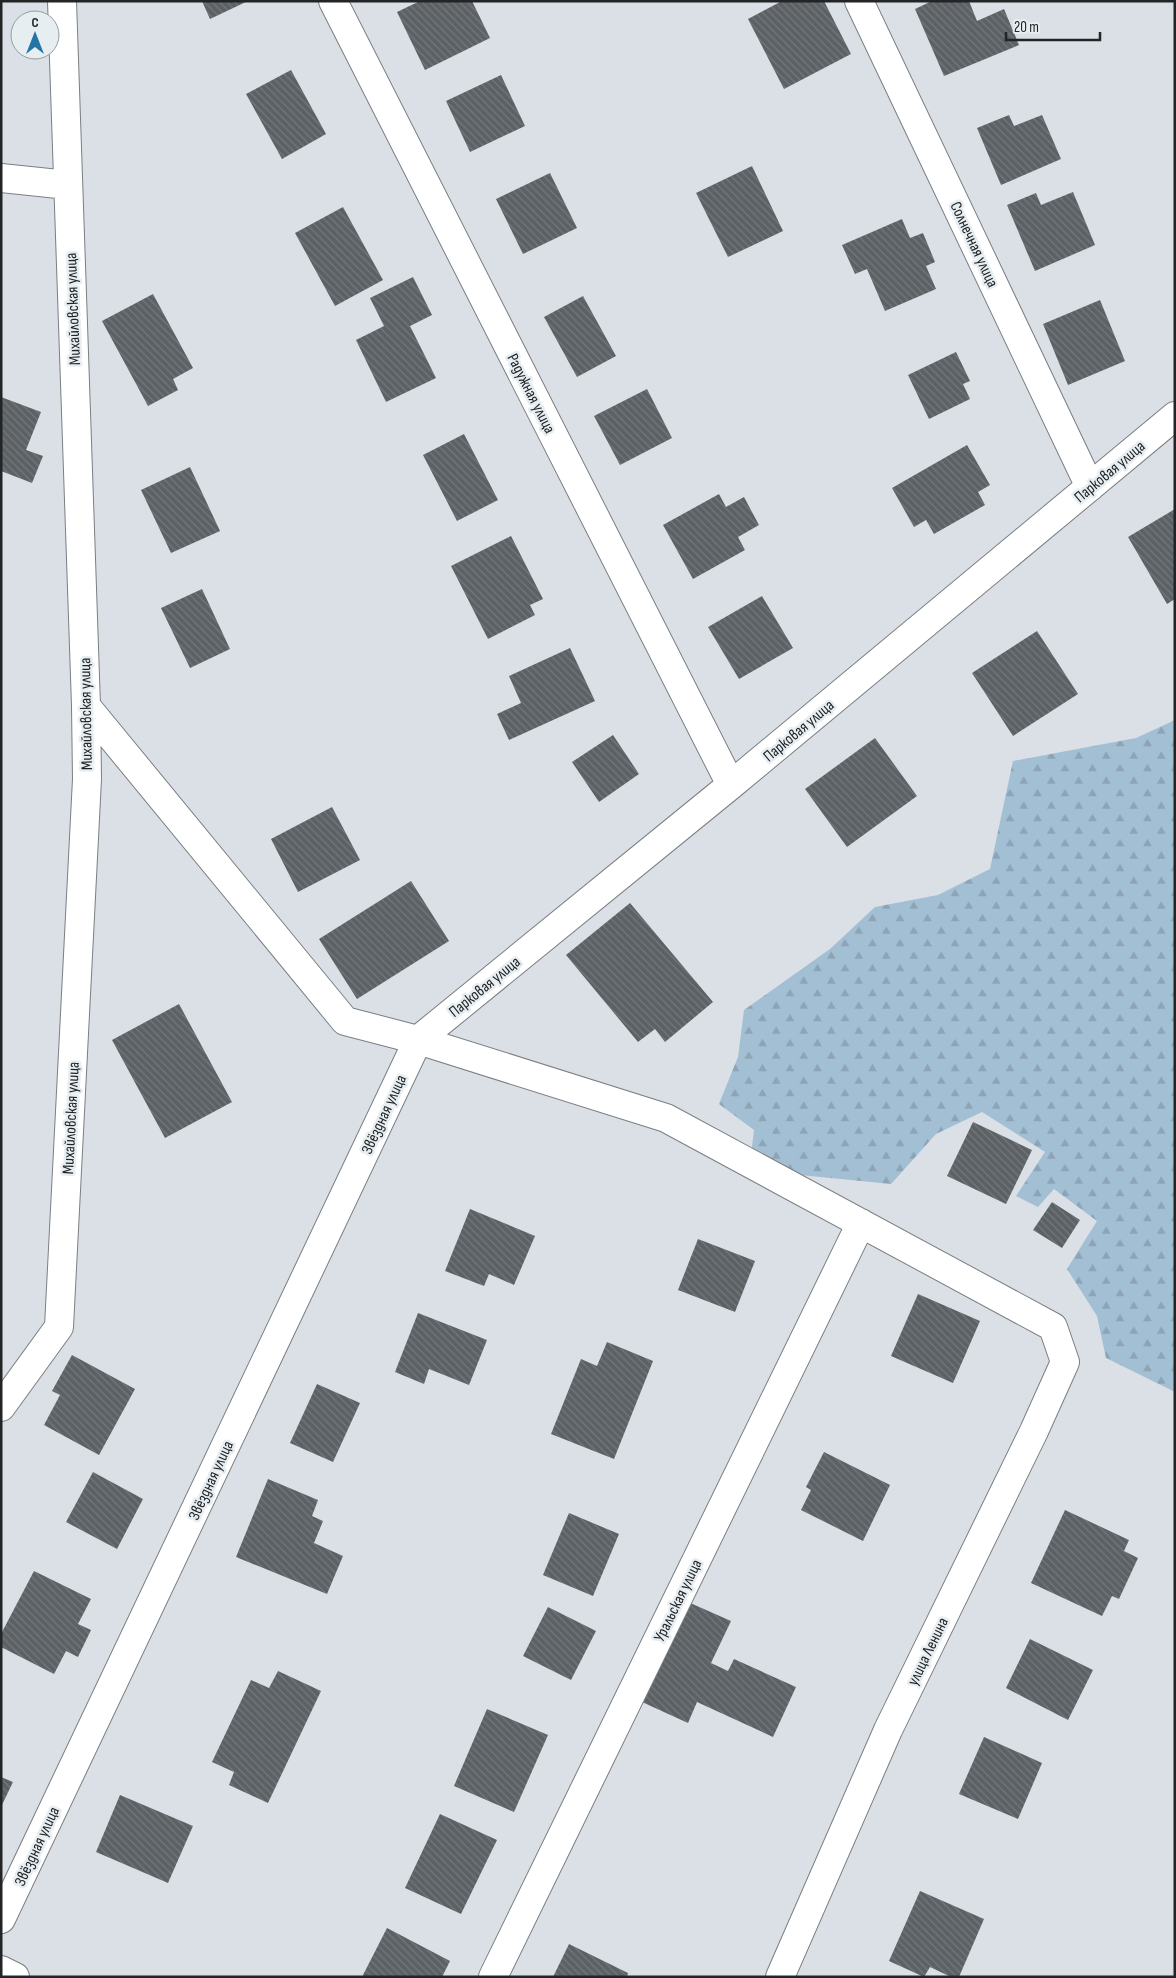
<svg xmlns="http://www.w3.org/2000/svg" width="1176" height="1978" font-family="'Sofia Sans Condensed',sans-serif">
	<defs>
		<pattern id="forest-firs" width="22" height="20" patternUnits="userSpaceOnUse" patternTransform="scale(1.25)"><rect width="22" height="20" fill="#a3bfd4"/><path d="M5 1l3.5 6h-7zM16 11l3.5 6h-7z" fill="#8ca4b6"/></pattern>
		<pattern id="building-back-hatch" width="6" height="6" patternUnits="userSpaceOnUse" patternTransform="scale(1.25)"><rect width="6" height="6" fill="#5c6165"/><path d="M-1 5l2 2M0 0l6 6M5-1l2 2" fill="none" stroke="#74787b"/></pattern>
	</defs>
	<rect width="100%" height="100%" fill="#dae0e5"/>
	<path fill="url(#forest-firs)" d="M1175 720V1392L1106 1358 1097 1316 1067 1269 1097 1221 1054 1189 1038 1207 1016 1196 1045 1152 982 1112 936 1134 891 1184 800 1175 751 1155 754 1130 719 1104 738 1057 744 1010 830 949 875 907 938 895 990 869 1013 761 1136 738Z"/>
	<path fill="url(#building-back-hatch)" d="M202 1H248L210 19Z
		M420 1H472L490 38 425 70 397 12Z
		M782 1H824L851 54 784 89 748 19Z
		M932 1H969L977 21 1004 9 1019 45 944 76 915 9Z
		M291 70 326 134 282 159 246 94Z
		M501 75 525 126 470 152 446 101Z
		M1009 115 1014 126 1042 115 1061 159 1001 185 977 128Z
		M752 166 783 231 728 257 696 193Z
		M550 173 577 228 523 254 496 199Z
		M1073 192 1095 245 1035 271 1007 205 1036 193 1041 205Z
		M343 207 383 280 335 306 295 233Z
		M902 219 910 238 923 233 935 262 926 266 936 289 885 311 867 269 855 274 842 245Z
		M413 277 432 315 410 326 436 378 386 402 356 340 384 326 370 298Z
		M153 294 193 368 173 379 178 390 148 406 102 321Z
		M583 296 616 356 577 377 544 317Z
		M1100 300 1125 361 1068 385 1043 324Z
		M956 352 970 381 963 384 970 399 929 419 908 375Z
		M647 389 672 438 620 465 594 416Z
		M1 397 41 412 26 450 43 456 32 483 1 471Z
		M464 434 498 500 457 521 423 455Z
		M967 445 990 485 978 492 985 505 934 534 926 520 914 527 892 488Z
		M190 467 220 531 171 553 141 490Z
		M719 494 726 507 744 497 759 525 738 537 745 550 693 579 663 525Z
		M1175 509V599L1167 604 1128 537Z
		M511 536 543 599 530 605 535 615 488 639 451 566Z
		M202 589 230 649 190 668 161 608Z
		M762 596 793 648 739 679 708 627Z
		M1037 631 1078 694 1013 736 972 673Z
		M570 648 595 701 509 740 497 714 521 703 509 676Z
		M613 735 639 774 599 802 572 762Z
		M875 738 917 796 847 847 805 789Z
		M332 807 360 860 298 892 271 839Z
		M411 881 449 941 357 999 319 939Z
		M630 903 713 1002 665 1042 655 1029 638 1042 566 955Z
		M179 1004 232 1102 165 1138 112 1040Z
		M973 1122 1032 1150 1006 1204 947 1176Z
		M1052 1202 1080 1220 1062 1248 1033 1230Z
		M470 1209 535 1236 514 1285 489 1274 484 1286 445 1271Z
		M698 1239 755 1261 735 1312 678 1290Z
		M918 1294 980 1321 953 1383 891 1356Z
		M418 1313 487 1340 469 1385 429 1369 424 1384 395 1372Z
		M607 1342 653 1361 614 1459 551 1434 581 1359 597 1366Z
		M72 1355 135 1389 99 1455 44 1425 60 1395 52 1391Z
		M317 1384 360 1403 333 1462 290 1443Z
		M824 1452 890 1485 863 1541 801 1510 811 1490 806 1487Z
		M93 1472 143 1499 117 1549 66 1522Z
		M268 1479 318 1500 312 1516 323 1521 314 1543 343 1556 327 1594 236 1557Z
		M1065 1510 1129 1540 1124 1551 1138 1558 1119 1599 1112 1596 1102 1616 1031 1583Z
		M569 1513 619 1534 593 1596 543 1575Z
		M34 1571 91 1599 78 1624 91 1630 78 1657 66 1651 54 1674 1 1647V1634Z
		M688 1602 731 1621 711 1663 728 1671 734 1659 796 1687 773 1737 697 1702 688 1723 642 1702Z
		M548 1607 596 1631 571 1680 523 1656Z
		M1030 1639 1093 1670 1068 1720 1006 1688Z
		M278 1671 321 1691 268 1803 229 1785 234 1772 212 1762 251 1680 269 1688Z
		M487 1709 548 1735 514 1812 454 1786Z
		M984 1737 1042 1763 1018 1819 959 1794Z
		M1 1777 13 1782 1 1807Z
		M120 1795 193 1826 168 1883 96 1852Z
		M440 1814 497 1840 461 1914 405 1888Z
		M920 1891 984 1919 959 1977H951L930 1967 924 1977 889 1961Z
		M387 1928 450 1961 442 1977H362Z
		M569 1944 628 1973 627 1977H553Z"/>
	<g fill="none" stroke-linecap="round" stroke-linejoin="round">
		<defs>
			<path id="minor" d="M333 1 731 785
				M859 1 1090 487
				M1 178 68 185
				M86 706 345 1021 418 1040 666 1118 1053 1327 1065 1362 1034 1431 888 1730 780 1977
				M1 1407 59 1327 87 779 86 706 62 1
				M1 1919 418 1040 731 785 1175 416
				M493 1977 861 1223"/>
			<path id="tertiary" d="M1 1970 15 1977"/>
		</defs>
		<use href="#minor" stroke="#797f83" stroke-width="30"/>
		<use href="#tertiary" stroke="#797f83" stroke-width="30"/>
		<use href="#minor" stroke="#fff" stroke-width="28"/>
		<use href="#tertiary" stroke="#fff" stroke-width="28"/>
	</g>
	<g text-anchor="middle" stroke-width="5" stroke-linejoin="round" paint-order="stroke">
		<g font-size="16" fill="#222426" stroke="#e7eef2">
			<text transform="translate(975 244) rotate(65)" y="6">Солнечная улица</text>
			<text transform="translate(72 309) rotate(-92)" y="6">Михайловская улица</text>
			<text transform="translate(532 393) rotate(63)" y="6">Радужная улица</text>
			<text transform="translate(1109 471) rotate(-40)" y="6">Парковая улица</text>
			<text transform="translate(85 714) rotate(-91)" y="6">Михайловская улица</text>
			<text transform="translate(798 730) rotate(-40)" y="6">Парковая улица</text>
			<text transform="translate(484 986) rotate(-39)" y="6">Парковая улица</text>
			<text transform="translate(383 1114) rotate(-65)" y="6">Звёздная улица</text>
			<text transform="translate(70 1118) rotate(-87)" y="6">Михайловская улица</text>
			<text transform="translate(210 1480) rotate(-65)" y="6">Звёздная улица</text>
			<text transform="translate(677 1600) rotate(-64)" y="6">Уральская улица</text>
			<text transform="translate(927 1651) rotate(-64)" y="6">улица Ленина</text>
			<text transform="translate(36 1846) rotate(-65)" y="6">Звёздная улица</text>
		</g>
	</g>
	<rect width="1176" height="1978" fill="none" stroke="#222426" stroke-width="5"/>
	<g transform="translate(35 35)"><circle r="24" fill="#e7eef2" stroke="#989da0"/>
	<path d="M0-4L9 19L0 12L-9 19Z" fill="#2474a6"/>
	<text y="-8" font-size="14" font-weight="bold" text-anchor="middle" fill="#222426">С</text>
	</g>
	<path d="M1006 32v8h94v-8" fill="none" stroke="#222426" stroke-width="2.5"/>
	<text x="1014" y="32" font-size="15" fill="#222426" stroke="#e7eef2" stroke-width="4" paint-order="stroke">20 m</text>
</svg>
